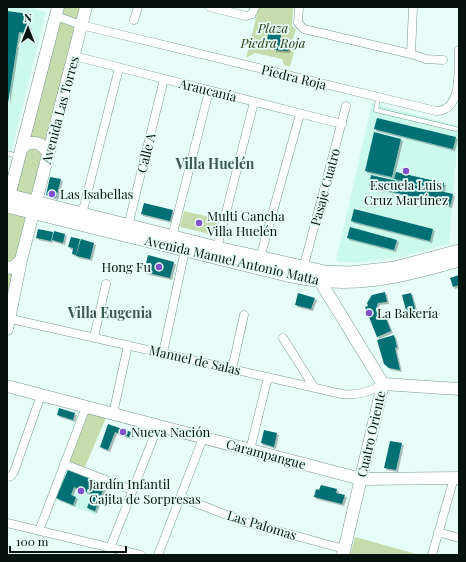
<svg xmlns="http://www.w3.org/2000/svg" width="466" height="562" font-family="'Playfair Display',serif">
	<defs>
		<filter id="shadow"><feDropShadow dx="2" dy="2" stdDeviation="0" flood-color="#0004"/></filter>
	</defs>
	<rect width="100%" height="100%" fill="#e7fdf7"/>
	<path fill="#cbfaed" d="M7 7H26L46 12 9 160 7 159Z
		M372 103 459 126 449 244 401 257 353 263 336 261Z
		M66 468 108 484 96 515 54 499Z"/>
	<path fill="#c7dcad" d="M64 7H81L7 313V218Z
		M259 7H293L292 26 296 29 291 46 295 48 290 67 284 65 282 59 255 53 246 58Z
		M184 211 218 219 214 235 180 227Z
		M87 411 106 418 84 469 68 462Z
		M355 537 420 555H350Z"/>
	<path fill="#006f74" filter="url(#shadow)" d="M7 11 29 14 27 25 30 26 29 34 19 32 8 103Z
		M268 34 281 35 280 44 289 45 288 51 274 50 275 45 267 44Z
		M377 118 456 137 453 149 374 129Z
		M374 132 401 139 392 177 365 171Z
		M396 172 444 183 443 190 394 179Z
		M371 175 453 194 450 206 369 186Z
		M50 177 61 179 56 198 46 195Z
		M144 203 173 210 170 221 141 214Z
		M354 209 433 229 430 241 351 221Z
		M350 227 397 240 394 250 347 238Z
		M38 229 53 232 51 241 36 238Z
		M54 231 65 234 63 243 52 240Z
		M71 237 80 239 76 255 72 254 73 248 68 247Z
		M81 239 94 243 90 259 76 256Z
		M148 255 174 262 170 278 144 272Z
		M459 275V285L453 287 450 278Z
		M385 292 387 302 378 303 376 310 379 318 385 316 391 331 377 337 365 307 368 306 367 303 372 295Z
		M298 293 315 298 311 309 295 305Z
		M411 293 416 312 407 314 402 295Z
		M394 335 397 347 395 348 400 370 389 368 384 364 377 340Z
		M59 408 75 413 73 420 57 415Z
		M108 424 131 432 129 437 115 432 108 450 100 447Z
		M264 430 277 433 274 447 261 443Z
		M390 441 402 443 396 470 384 468Z
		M68 470 105 485 95 511 87 508 92 494 74 487 71 495 76 497 73 505 56 498Z
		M321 485 337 489 336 493 345 495 342 504 314 497 316 489 319 490Z"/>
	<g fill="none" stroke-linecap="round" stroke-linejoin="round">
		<defs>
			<path id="lane" d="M378 98 376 110 456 129
				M7 153 17 156"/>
			<path id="street" d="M210 7 246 16 252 14 255 7
				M299 7 298 23 304 29 411 54
				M413 7 411 54 426 59 443 60
				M56 16 81 25 436 111C463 111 458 69 459 50
				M134 20 138 7
				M74 56 342 124
				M82 214 119 68
				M128 226 164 79
				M172 237 209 91
				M217 248 254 102
				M260 258 300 114
				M303 269 346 106
				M7 318 342 394C357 396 370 392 383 384
				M94 337 106 284
				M283 338 314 387
				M163 353 185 250
				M232 369 244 315
				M113 414 128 345
				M250 450 268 377
				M64 464 132 490
				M7 477 11 476 14 472 41 395
				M180 497 245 522 344 549
				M7 523 141 555
				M39 531 86 407
				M438 532 459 538
				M110 548 158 426
				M158 555 203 438
				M432 555 454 478"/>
			<path id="secondary" d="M22 148C31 139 43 142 48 154
				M7 204 58 7
				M7 268 14 267 21 260
				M320 281 383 384 343 555
				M7 329 21 260 86 7
				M383 384 459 389
				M7 386 361 479 459 478"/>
			<path id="primary" d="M7 195 217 248 325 272 350 273 395 268 459 251
				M7 206 291 276C352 289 401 277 459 260"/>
		</defs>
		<use href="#lane" stroke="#779a91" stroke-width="5"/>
		<use href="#street" stroke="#779a91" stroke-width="9"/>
		<use href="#secondary" stroke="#779a91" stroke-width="13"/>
		<use href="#primary" stroke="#779a91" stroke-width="14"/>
		<use href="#lane" stroke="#fff" stroke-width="4"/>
		<use href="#street" stroke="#fff" stroke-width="8"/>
		<use href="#secondary" stroke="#fff" stroke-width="12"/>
		<use href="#primary" stroke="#fff" stroke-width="13"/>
	</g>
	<g fill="#8051ca" stroke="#e7fdf7" stroke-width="1.5">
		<circle cx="406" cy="171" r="4"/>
		<circle cx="52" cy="194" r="4"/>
		<circle cx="199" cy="223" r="4"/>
		<circle cx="159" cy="267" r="4"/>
		<circle cx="369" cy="313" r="4"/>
		<circle cx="123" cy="432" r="4"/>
		<circle cx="81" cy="491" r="4"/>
	</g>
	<g text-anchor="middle" stroke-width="3.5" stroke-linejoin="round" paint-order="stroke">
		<g font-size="13" font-style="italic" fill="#2d3d13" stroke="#e7fdf7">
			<text x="273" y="33">Plaza<tspan x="273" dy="15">Piedra Roja</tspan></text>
		</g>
		<g font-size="13" fill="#06130f" stroke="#e7fdf7">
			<text transform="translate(294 77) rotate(14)" y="5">Piedra Roja</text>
			<text transform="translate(208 90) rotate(14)" y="5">Araucanía</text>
			<text transform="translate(60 110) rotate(-75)" y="5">Avenida Las Torres</text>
			<text transform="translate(146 153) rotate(-76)" y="5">Calle A</text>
			<text transform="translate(325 187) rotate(-75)" y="5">Pasaje Cuatro</text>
			<text transform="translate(232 260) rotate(13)" y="5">Avenida Manuel Antonio Matta</text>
			<text transform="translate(195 360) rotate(13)" y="5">Manuel de Salas</text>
			<text transform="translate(371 434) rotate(-77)" y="5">Cuatro Oriente</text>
			<text transform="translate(266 454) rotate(15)" y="5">Carampangue</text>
			<text transform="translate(262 525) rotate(17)" y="5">Las Palomas</text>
		</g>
		<g font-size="13" fill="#06130f" stroke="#e7fdf7" text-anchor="start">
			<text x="406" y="190" text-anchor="middle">Escuela Luis<tspan x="406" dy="15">Cruz Martínez</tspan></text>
			<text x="60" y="199">Las Isabellas</text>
			<text x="207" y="221">Multi Cancha<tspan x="207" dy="15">Villa Huelén</tspan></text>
			<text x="151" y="272" text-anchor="end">Hong Fu</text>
			<text x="377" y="318">La Bakería</text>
			<text x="131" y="437">Nueva Nación</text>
			<text x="89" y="489">Jardín Infantil<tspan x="89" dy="15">Cajita de Sorpresas</tspan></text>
		</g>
		<g font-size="14" font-weight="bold" fill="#395a51" stroke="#e7fdf7">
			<text x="215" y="169">Villa Huelén</text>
			<text x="110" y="318">Villa Eugenia</text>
		</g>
	</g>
	<rect width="466" height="562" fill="none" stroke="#06130f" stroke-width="16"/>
	<g transform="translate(28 28)" stroke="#e7fdf7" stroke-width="3" paint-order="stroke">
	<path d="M0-3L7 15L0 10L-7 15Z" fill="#06130f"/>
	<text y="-6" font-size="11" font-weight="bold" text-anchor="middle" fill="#06130f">N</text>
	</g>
	<path d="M10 546v6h116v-6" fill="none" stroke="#06130f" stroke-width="2"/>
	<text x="16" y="546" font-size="12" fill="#06130f" stroke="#e7fdf7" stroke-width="3" paint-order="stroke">100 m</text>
</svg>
